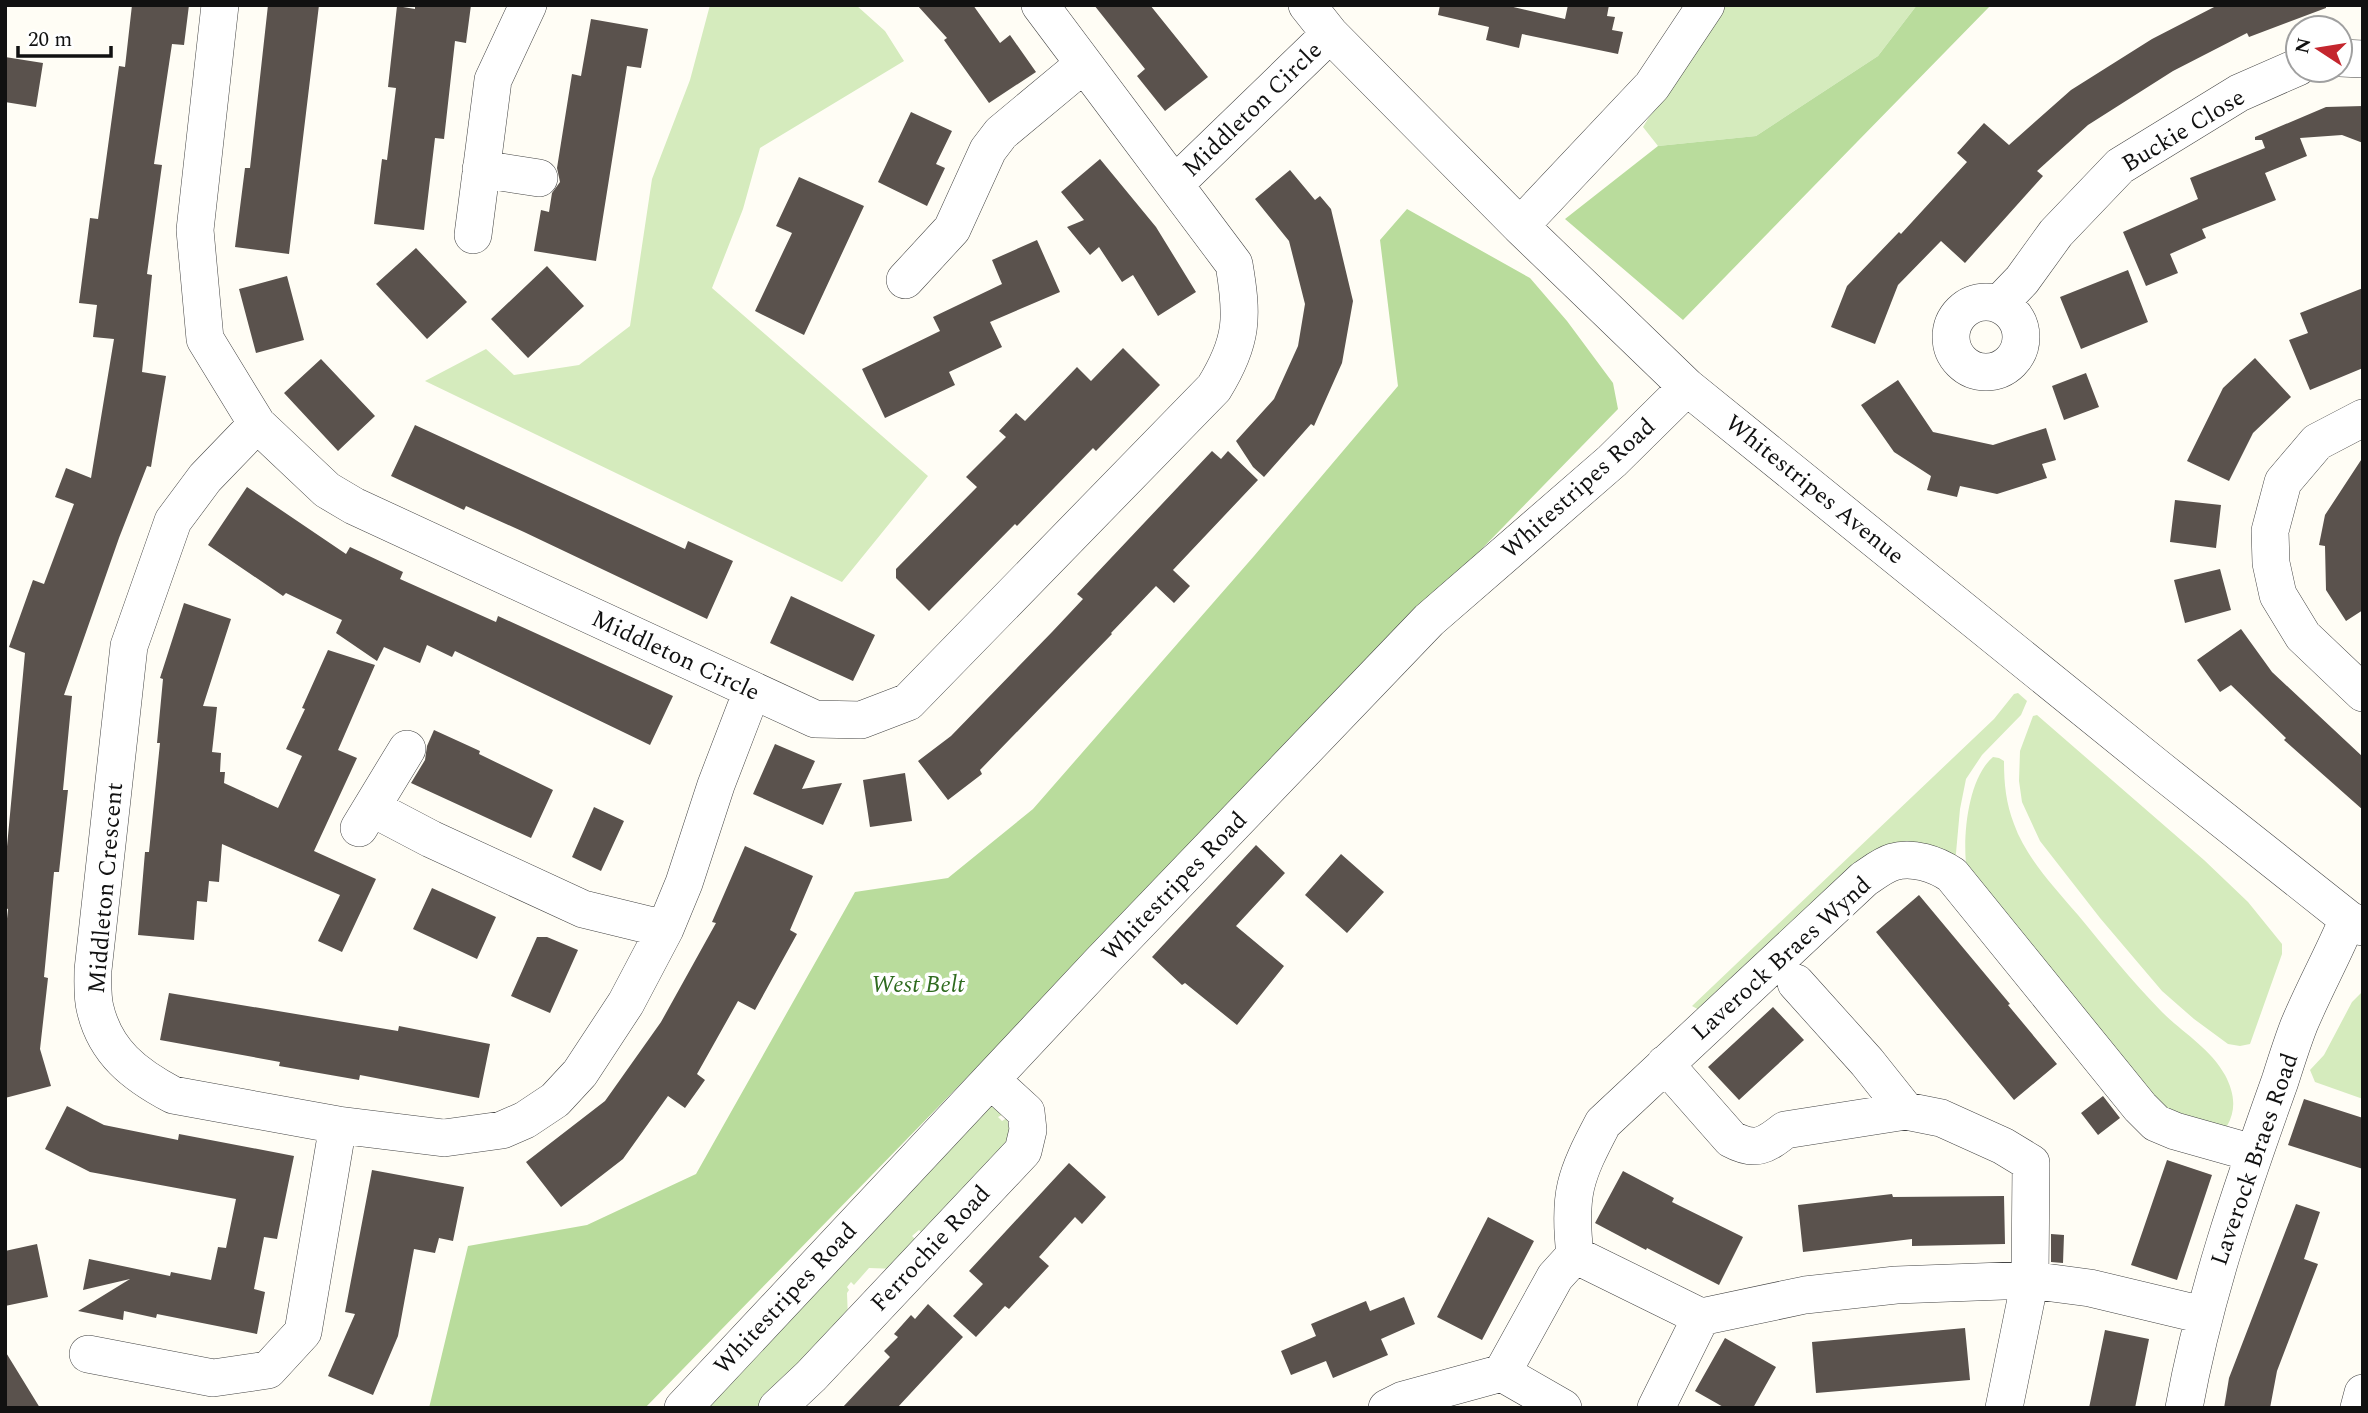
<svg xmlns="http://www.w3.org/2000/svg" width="2368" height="1413" font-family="Spectral,serif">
	<rect width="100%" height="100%" fill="#fffdf5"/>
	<path fill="#d5ebbd" d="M710 5H856L885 31 904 61 760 148 743 209 712 288 928 476 842 582 425 381 486 349 514 375 579 365 630 326 652 179 690 80Z
		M1717 5H1917L1878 56 1756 136 1658 146 1643 127Z
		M2018 693 2027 701 2021 715 1982 755 1966 779 1960 809 1955 864 1931 853 1701 1011 1692 1006 1994 719 2014 694Z
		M2037 715 2204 860 2248 902 2282 944V954L2250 1044 2240 1046 2228 1044 2194 1019 2162 991 2100 918 2040 841 2022 802 2019 781 2020 751 2033 716Z
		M1993 757 1999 758 2004 761C2004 784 2006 803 2014 824 2026 858 2055 888 2078 915 2105 948 2132 981 2162 1012 2183 1033 2210 1048 2225 1075 2234 1092 2237 1109 2227 1126H2222L2164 1110 1967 872C1962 840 1967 779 1993 757Z
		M2363 991V1099L2315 1082 2310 1070 2324 1055 2352 1002Z
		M988 1105H993L1004 1114 998 1117 1002 1121 1007 1118 1010 1132 1001 1155 926 1237 919 1230 912 1236 920 1244 897 1269 869 1268 854 1285 851 1282 847 1287 849 1290 847 1293 848 1319 763 1408H698Z"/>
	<path fill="#b9dc9c" d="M1917 5H1991L1683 320 1565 219 1658 146 1756 136 1878 56Z
		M1407 209 1530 278 1567 321 1613 383 1618 409 645 1408H429L468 1246 587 1225 696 1174 855 892 948 878 1033 809 1254 556 1398 386 1380 240Z"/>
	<path fill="#5a524d" d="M132 5H189L184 45 172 44 154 164 162 165 147 274 152 275 142 372 166 376 151 467 147 466 119 538 64 695 72 696 63 790H68L59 872H54L44 977 48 978 40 1049 51 1086 5 1098V938L8 909 5 908V868L25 653 9 647 33 580 44 584 74 504 55 497 66 468 91 478 114 339 93 337 97 305 79 303 90 218 98 219 119 66 125 67Z
		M268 5H319L289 254 235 247 245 168H250Z
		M415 5H471L466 43 455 41 444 139 435 138 424 230 374 224 382 159 387 160 396 88 388 87 397 6 415 9Z
		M917 5H973L1000 43 1010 35 1036 72 989 103 944 40 947 38Z
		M1094 5H1150L1208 77 1165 111 1137 76 1145 69Z
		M1440 5H1505L1565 19 1568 5H1609L1607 16 1615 17 1612 30 1623 32 1618 54 1522 34 1519 48 1486 40 1489 27 1438 15Z
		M2218 5H2326V8L2249 37 2247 33 2173 71 2088 125 2037 171 2043 176 1965 263 1941 241 1898 285 1875 344 1831 327 1847 286 1899 232 1901 234 1967 162 1957 153 1984 123 2009 145 2071 90 2152 39Z
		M591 19 648 29 641 68 627 66 596 261 534 251 541 210 549 212 552 193 560 182 557 168 572 74 581 76Z
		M5 57 43 63 36 107 5 102Z
		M2363 106V143L2342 135 2300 138 2307 156 2265 173 2276 200 2202 229 2206 238 2170 254 2178 273 2146 286 2123 232 2198 199 2190 178 2265 148 2262 140H2255V137L2326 107Z
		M911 112 952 131 936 164 945 168 927 206 878 182Z
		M1100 159 1156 227 1196 292 1158 316 1133 275 1122 282 1099 247 1090 255 1067 227 1084 220 1061 192Z
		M1290 170 1315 200 1320 196 1331 209 1353 301 1342 363 1314 426 1311 424 1264 477 1253 467 1236 441 1274 399 1298 346 1305 304 1289 241 1255 199Z
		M799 177 864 206 804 335 755 311 792 233 776 226Z
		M1037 240 1060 292 990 322 1002 347 949 372 955 385 885 418 862 369 940 331 933 317 1002 284 992 260Z
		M416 248 467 302 427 339 376 284Z
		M547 266 584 306 528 358 491 319Z
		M2128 270 2148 322 2081 349 2060 297Z
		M287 276 304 340 256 353 239 289Z
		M2363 288V368L2310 390 2289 340 2308 333 2300 313Z
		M1123 348 1160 385 1096 451 1093 448 1017 526 1015 524 929 611 896 578V569L977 487 966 477 1006 437 999 431 1016 413 1025 421 1077 367 1091 381Z
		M2255 358 2291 397 2253 433 2229 481 2187 461 2223 388Z
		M321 359 375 416 338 451 284 393Z
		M2086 373 2099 407 2064 420 2052 386Z
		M1898 380 1933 432 1993 445 2046 428 2056 460 2042 464 2047 478 1997 494 1960 486 1957 497 1927 490 1931 476 1894 452 1861 405Z
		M415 425 685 549 688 541 733 561 707 619 524 532 466 506 464 510 391 476Z
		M1212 451 1221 459 1228 451 1258 480 1173 570 1190 586 1174 603 1156 586 1111 633 1112 634 980 770 982 774 948 800 918 761 951 736 1052 632 1083 599 1077 594Z
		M2363 457V610L2346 621 2326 590 2325 546 2319 545 2325 515Z
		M247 487 346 554 350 547 403 572 400 579 496 622 498 616 673 696 650 745 455 651 452 657 427 645 420 663 384 647 377 661 336 633 342 620 286 593 283 596 208 545Z
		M2175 500 2221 505 2216 548 2170 542Z
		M2220 569 2231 610 2185 623 2174 580Z
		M791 596 875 635 853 681 770 643Z
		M184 603 231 619 203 706 217 707 212 752 221 753 220 772H225L224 783 278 808 302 756 286 749 305 709 302 708 328 650 375 665 338 750 357 758 314 851 376 879 342 952 318 941 340 895 222 844 219 882 209 881 207 902 197 901 194 940 138 935 145 852H149L160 743H157L163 679 160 678Z
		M2241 629 2272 672 2363 757V810L2284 740 2286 738 2231 685 2220 692 2197 660Z
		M434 730 480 751 479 754 553 790 531 838 411 783 425 760 427 746Z
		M775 744 815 761 802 789 842 783 823 825 753 794Z
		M905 773 912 821 870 827 863 780Z
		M594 807 624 821 601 871 572 857Z
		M1256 845 1285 873 1236 926 1284 966 1237 1025 1185 983 1182 985 1152 957Z
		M745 846 813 876 790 930 797 934 755 1010 738 1001 697 1074 705 1080 685 1108 668 1096 623 1159 561 1207 526 1162 605 1101 661 1022 716 923 712 922Z
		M1341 854 1384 892 1347 933 1305 895Z
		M432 888 496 917 477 959 413 929Z
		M1919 895 2010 1004 2008 1005 2057 1064 2014 1100 1876 932Z
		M537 937H547L578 950 550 1013 511 996Z
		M169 993 398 1031 399 1026 490 1044 479 1098 360 1075 359 1080 279 1066 280 1062 160 1040Z
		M1773 1007 1804 1040 1739 1100 1708 1067Z
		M2103 1096 2120 1118 2098 1135 2081 1113Z
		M2304 1099 2363 1118V1169L2288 1145Z
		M67 1106 104 1125 178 1140 179 1134 294 1156 277 1239 264 1237 254 1289 265 1292 257 1334 157 1314 156 1318 124 1311 123 1320 78 1311 130 1279 83 1290 89 1259 170 1276 171 1272 211 1280 218 1247 226 1248 236 1199 90 1172 45 1149Z
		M2167 1160 2212 1175 2177 1280 2131 1265Z
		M1069 1163 1106 1197 1082 1224 1075 1217 1039 1257 1049 1266 1009 1309 1005 1306 976 1337 953 1316 983 1284 969 1271Z
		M372 1170 464 1187 453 1241 439 1238 435 1253 414 1249 398 1336 373 1395 328 1376 355 1314 345 1312Z
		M1623 1171 1674 1198 1672 1202 1743 1237 1719 1285 1647 1248 1646 1250 1595 1223Z
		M1892 1194 1893 1197 2004 1196 2005 1244 1912 1246V1239L1803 1252 1798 1205Z
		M2296 1204 2320 1212 2304 1259 2318 1264 2277 1371 2270 1408H2224L2229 1378Z
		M1488 1217 1534 1241 1482 1340 1437 1317Z
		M2051 1234 2064 1235 2063 1263 2051 1262Z
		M37 1244 48 1297 5 1306V1251Z
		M1404 1297 1415 1324 1381 1339 1388 1355 1333 1378 1326 1361 1291 1375 1281 1351 1316 1336 1311 1324 1366 1301 1370 1311Z
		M928 1304 963 1337 897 1408H842L890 1357 884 1351 898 1337 894 1334 911 1315 915 1319Z
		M1965 1328 1970 1380 1816 1393 1812 1342Z
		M2105 1330 2149 1339 2135 1408H2089Z
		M1725 1338 1776 1367 1753 1408H1725L1695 1391Z
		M5 1351 40 1408H5Z"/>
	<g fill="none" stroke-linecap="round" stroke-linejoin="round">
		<defs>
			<path id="minor" d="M220 5 195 230 205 339 257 424 327 490 354 506 815 719 861 720 908 702 1214 388C1243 341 1243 317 1234 264L1040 5
				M1307 5 1330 34 1520 226 1687 387 2159 769 2348 919 2363 927
				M2340 58 2363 59
				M481 169 539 178
				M1175 184 1330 34
				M1520 226 1652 86 1706 5
				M473 235 493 80 528 5
				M905 280 952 229 988 150 1001 133 1084 64
				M1951 337a35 35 0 1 1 70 0a35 35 0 1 1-70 0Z
				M1999 304 2022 280 2056 233 2120 166 2239 93 2298 67
				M2363 418 2317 442 2283 482 2270 531 2271 563 2278 595 2303 636 2363 693
				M257 424 205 478 173 521 129 646 93 970C93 982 92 996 95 1008 105 1052 135 1075 173 1095L338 1125 444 1138 502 1130 525 1120 555 1100 580 1073 626 1003 665 929 684 883 716 785 752 691
				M372 808 431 839 583 909 665 929
				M359 828 407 749
				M1796 983 1867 1062 1906 1111
				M1665 1064 1731 1139C1755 1152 1765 1146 1785 1130L1906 1111 1941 1118 2003 1146 2031 1163 2030 1280 2004 1408
				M1575 1255C1568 1194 1575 1176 1603 1123L1864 879C1873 873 1883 865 1893 862 1912 856 1936 864 1952 875L2140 1107 2156 1123 2175 1131 2253 1153
				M1575 1255 1701 1317 1805 1295 1896 1285 2030 1280 2090 1288 2203 1315
				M88 1354 213 1378 268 1370 303 1332 338 1125
				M1502 1373 1563 1408
				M683 1408 1101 962 1429 620 1612 461 1687 387
				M777 1408 811 1376 1023 1151 1028 1130 1026 1112 991 1080
				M1387 1408 1403 1400 1502 1373 1555 1277 1575 1255
				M1656 1408 1701 1317
				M2184 1408C2205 1293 2241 1190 2280 1081 2286 1062 2292 1043 2299 1025 2314 989 2333 955 2348 919
				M2359 1408 2363 1393"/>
		</defs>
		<use href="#minor" stroke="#444" stroke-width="38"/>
		<use href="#minor" stroke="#fff" stroke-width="37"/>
	</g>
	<g text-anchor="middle" stroke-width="7" stroke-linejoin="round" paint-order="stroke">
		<g font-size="24" fill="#111" stroke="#fff">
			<text transform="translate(1252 109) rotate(-44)" y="8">Middleton Circle</text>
			<text transform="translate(2183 130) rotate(-31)" y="8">Buckie Close</text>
			<text transform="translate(1578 488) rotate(-42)" y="8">Whitestripes Road</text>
			<text transform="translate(1815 489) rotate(39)" y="8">Whitestripes Avenue</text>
			<text transform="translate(676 655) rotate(25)" y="8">Middleton Circle</text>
			<text transform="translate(1174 886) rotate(-46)" y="8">Whitestripes Road</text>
			<text transform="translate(105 888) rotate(-85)" y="8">Middleton Crescent</text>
			<text transform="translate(1781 958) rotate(-42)" y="8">Laverock Braes Wynd</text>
			<text transform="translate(2254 1159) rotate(-71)" y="8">Laverock Braes Road</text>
			<text transform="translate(930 1248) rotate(-47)" y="8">Ferrochie Road</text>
			<text transform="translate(785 1298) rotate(-47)" y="8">Whitestripes Road</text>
		</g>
		<g font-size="24" font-style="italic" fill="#2f6b1f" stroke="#fff">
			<text x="918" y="992">West Belt</text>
		</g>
	</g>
	<rect width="2368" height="1413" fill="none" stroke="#111111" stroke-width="14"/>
	<g transform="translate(2319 49) rotate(282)"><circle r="33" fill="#ffffff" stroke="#a0a0a0" stroke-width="2"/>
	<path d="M0-5L12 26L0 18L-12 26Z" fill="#c4262e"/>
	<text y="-10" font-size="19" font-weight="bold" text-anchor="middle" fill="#111111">N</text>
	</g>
	<path d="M18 46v10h93v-10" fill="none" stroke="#111111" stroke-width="3.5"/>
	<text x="28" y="46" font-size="21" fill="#111111" stroke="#ffffff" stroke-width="5" paint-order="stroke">20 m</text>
</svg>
